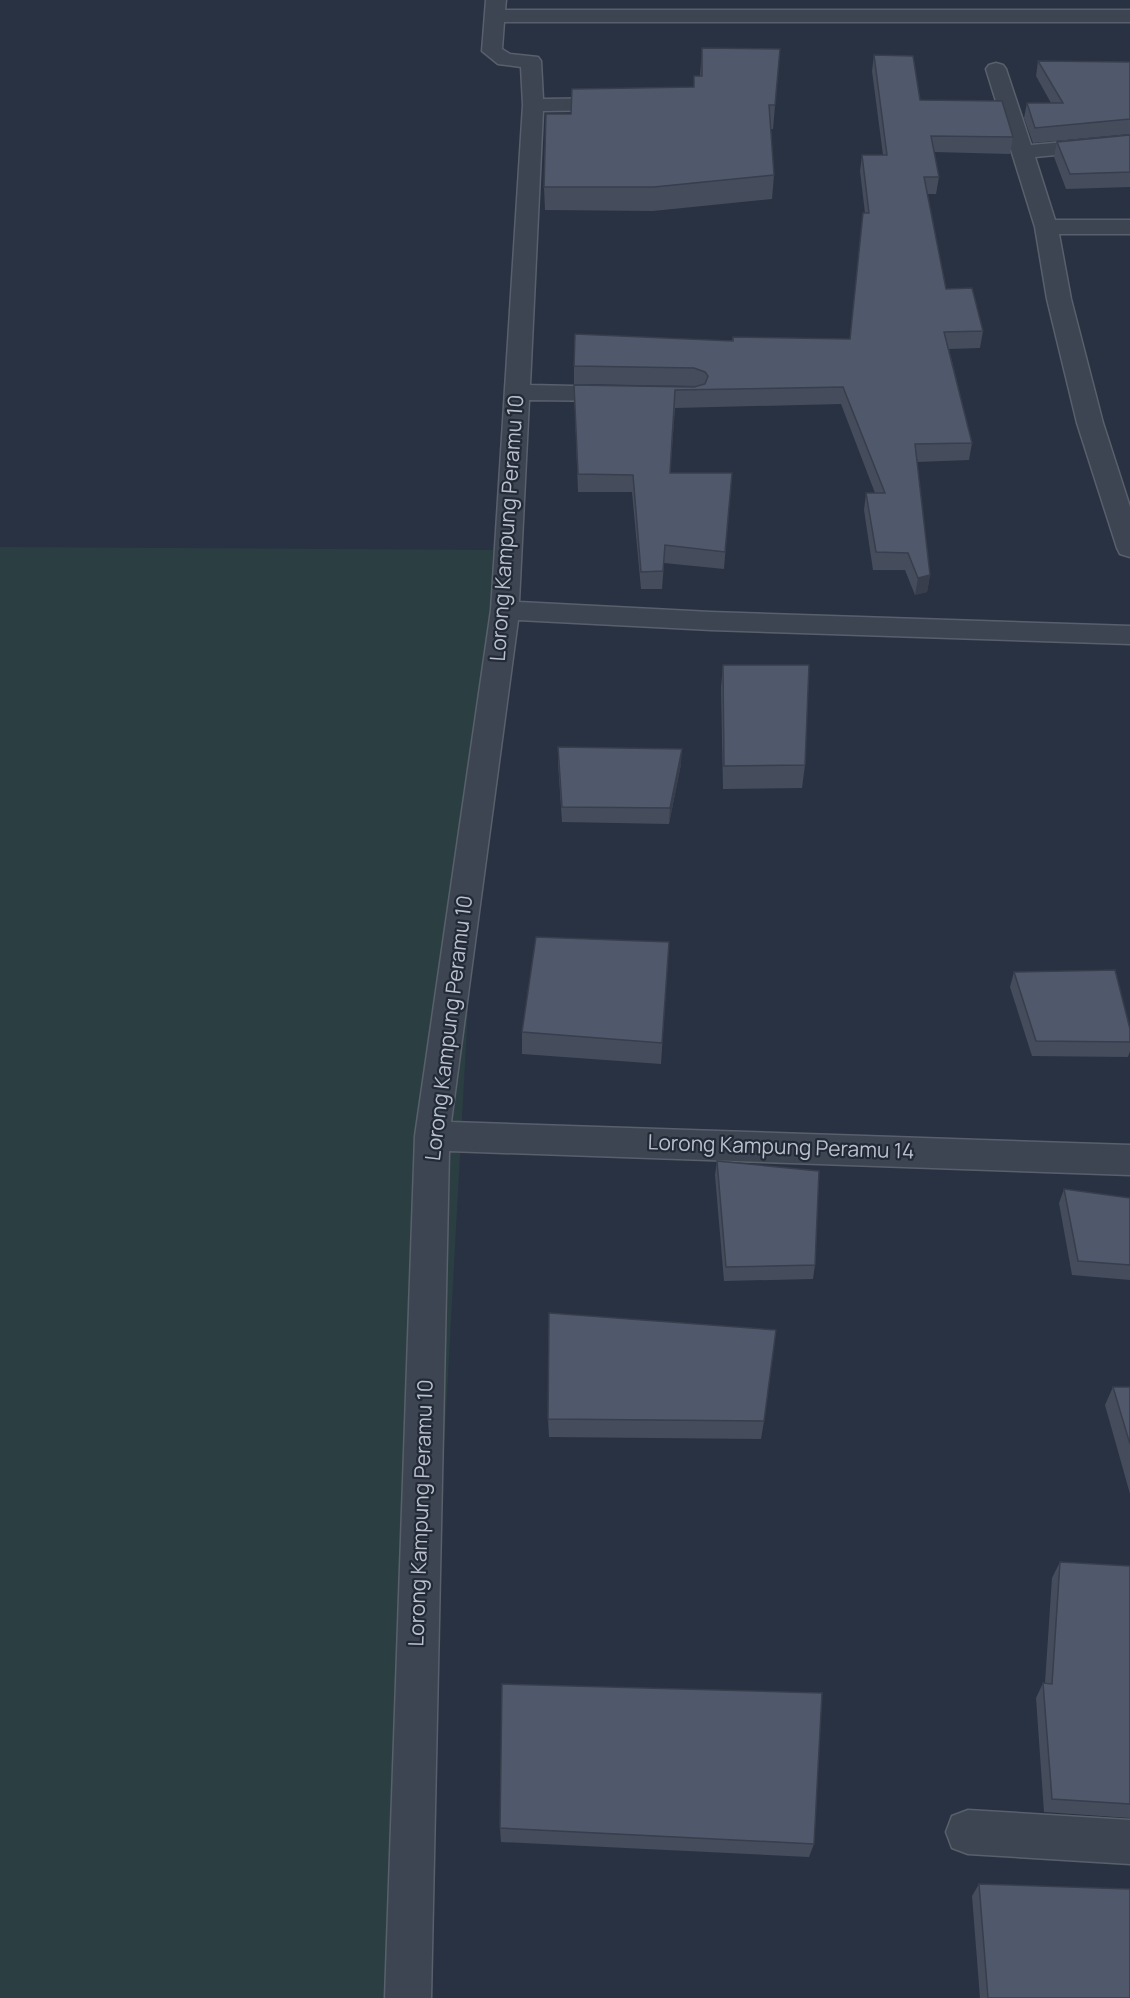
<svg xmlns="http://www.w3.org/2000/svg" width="1130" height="1998" font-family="Manrope,sans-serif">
	<rect width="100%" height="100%" fill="#293242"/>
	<path fill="#2b3f43" d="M0 547 493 550 414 1998H0Z"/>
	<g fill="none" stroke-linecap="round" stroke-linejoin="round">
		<defs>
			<path id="minor" d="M486 0H506L505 10H1130V22H504L502 49 510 54 538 57 541 61 543 99 615 98 622 100 625 104 622 108 615 110 543 111 530 385 617 387 626 389 629 394 626 399 617 401 529 400 519 602 711 612 1130 626V644L711 630 518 620 451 1122 1130 1145V1175L449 1151 431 1998H385L415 1136 491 610 523 105 521 67 498 64 482 51Z
				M996 63 1003 65 1006 69 1031 145 1130 136V148L1035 157 1055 220H1130V234H1059L1071 299 1103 423 1130 507V557L1120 554 1117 548 1077 423 1047 299 1035 227 986 69 989 65Z
				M968 1810 1130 1820V1864L968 1854 952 1848 946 1832 952 1816Z"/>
		</defs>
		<use href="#minor" stroke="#59606c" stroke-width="3"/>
		<use href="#minor" fill="#3d4552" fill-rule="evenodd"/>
	</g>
	<path fill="#454d5c" d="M702 48 780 49 773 129H771L774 175 772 199 653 211 545 210 544 187 571 114 693 87 700 76Z
		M874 55 920 100 1013 137 1010 154 934 152 939 177 936 194H927L946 289 983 331 980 348 949 349 972 443 969 460 917 462 930 575 927 592 915 595 905 570H873L864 510 866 493H875L841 404 675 408 670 473H732L724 569 664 563 662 589H641L632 492H578L574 385 696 386 574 384V366L732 340 733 337 850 339 865 213 860 171 862 155H883L872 71Z
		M1038 61 1130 62V134L1033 143 1024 118 1027 103H1051L1036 76Z
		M1130 135V187L1066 189 1054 157 1057 142Z
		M723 665 805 765 802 788 723 789 721 687Z
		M558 747 681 764 669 824 562 822 558 763Z
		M669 942 661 1064 522 1054V1032Z
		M1014 972 1130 1029V1051L1128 1057 1032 1056 1010 987Z
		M717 1161 815 1265 813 1279 724 1281 715 1175Z
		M1064 1189 1130 1198V1280L1072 1275 1059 1203Z
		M1113 1387H1130V1494L1105 1405Z
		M548 1419 764 1421 761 1439 549 1437Z
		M1060 1562 1130 1566V1818L1044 1812 1036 1698 1043 1683H1045L1052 1578Z
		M500 1828 814 1844 809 1857 501 1842Z
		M979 1884 1130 1998H980L972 1896Z"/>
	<path fill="#383e4b" d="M930 575 927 592 915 595 918 578Z
		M682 749 681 764 669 824 670 808Z"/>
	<path fill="#50596b" stroke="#383e4b" stroke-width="1.5" d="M702 48 780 49 775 105H769L774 175 654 187H544L546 114H571L572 89 694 87V76H702Z
		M874 55 913 56 920 100 1002 101 1013 137 931 136 939 177H924L946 289 972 288 983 331 944 332 972 443 915 444 930 575 918 578 908 553 876 552 866 493H885L843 387 675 390 670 473H732L725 552 665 545 663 571 641 572 633 475 578 474 574 385 694 387 705 384 708 376 705 372 694 368 574 366 575 334 733 341V337L850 339 863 213H869L862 155H887Z
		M1038 61 1130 62V119L1035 128 1027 103H1063Z
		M1130 135V172L1070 174 1057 142Z
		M723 665H809L805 765 724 766Z
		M558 747 682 749 670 808 562 807Z
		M536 937 669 942 662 1043 522 1032Z
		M1115 970 1130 1029V1042L1036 1041 1014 972Z
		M717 1161 819 1171 815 1265 726 1267Z
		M1064 1189 1130 1198V1265L1078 1261Z
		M549 1313 776 1330 764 1421 548 1419Z
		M1113 1387H1130V1444Z
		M1060 1562 1130 1566V1804L1052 1799 1043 1683 1052 1684Z
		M502 1684 822 1693 814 1844 500 1828Z
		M979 1884 1130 1889V1998H988Z"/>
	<g text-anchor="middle" stroke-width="4.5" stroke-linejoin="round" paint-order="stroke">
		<g font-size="21" fill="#bbc0cc" stroke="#222a37">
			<text transform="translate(507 528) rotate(-86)" y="7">Lorong Kampung Peramu 10</text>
			<text transform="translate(449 1028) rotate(-83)" y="7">Lorong Kampung Peramu 10</text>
			<text transform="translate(781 1147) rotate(2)" y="7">Lorong Kampung Peramu 14</text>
			<text transform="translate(421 1513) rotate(-88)" y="7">Lorong Kampung Peramu 10</text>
		</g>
	</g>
</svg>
